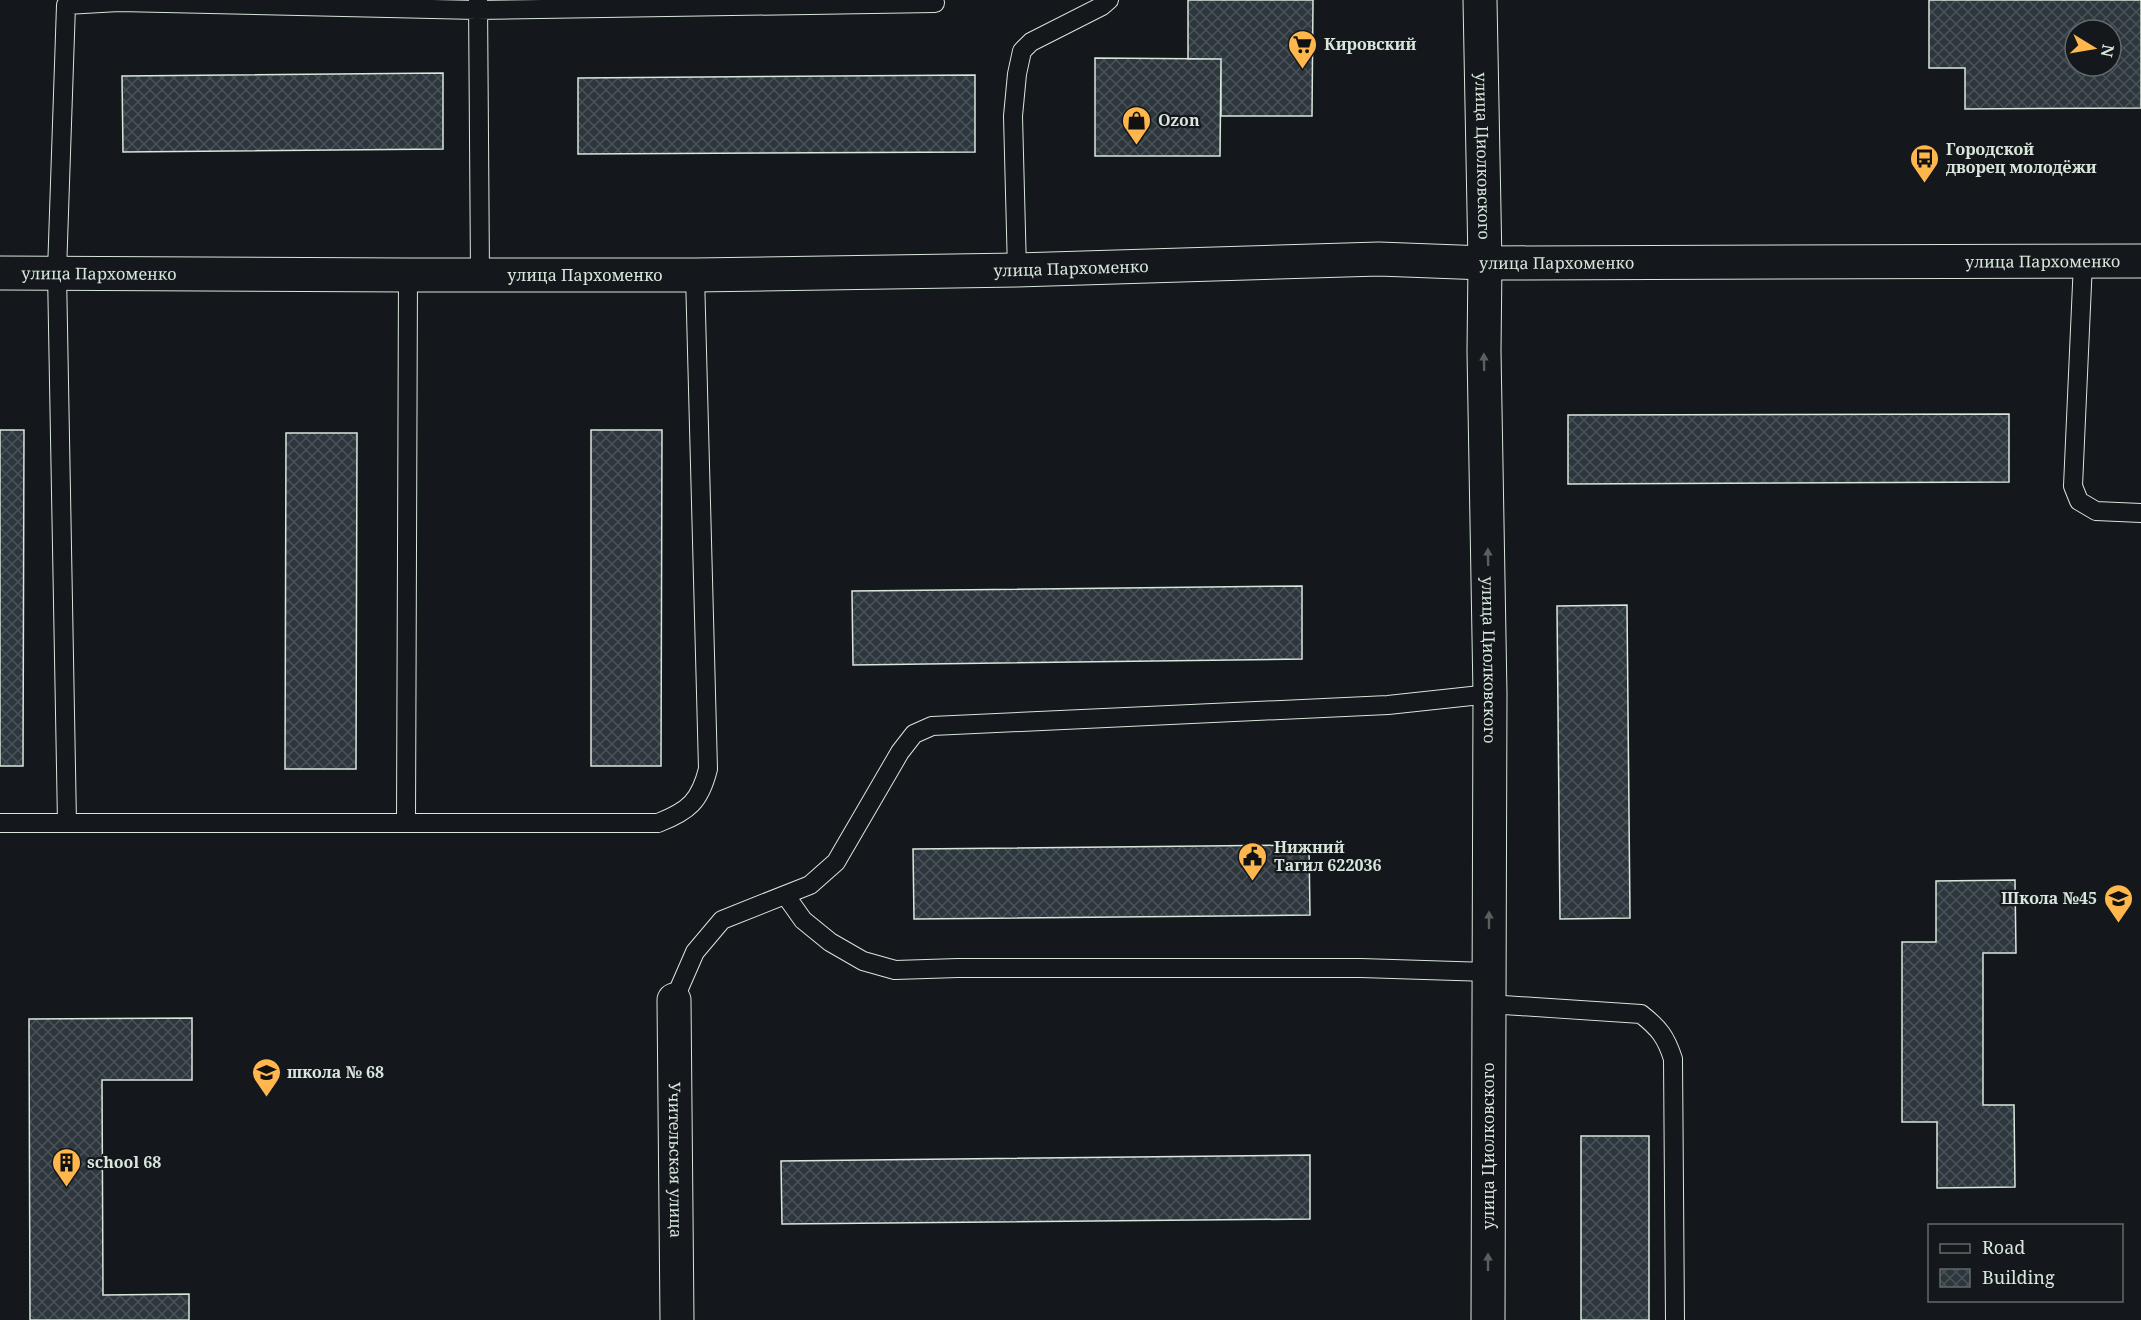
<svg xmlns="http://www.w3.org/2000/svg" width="2141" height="1320" font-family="'Noto Serif',serif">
	<defs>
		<pattern id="building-cross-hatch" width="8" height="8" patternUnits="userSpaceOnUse" patternTransform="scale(1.5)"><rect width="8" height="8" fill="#2c363c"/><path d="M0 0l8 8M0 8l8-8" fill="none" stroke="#4a5358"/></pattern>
	</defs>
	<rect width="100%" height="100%" fill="#14181c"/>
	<path fill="url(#building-cross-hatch)" stroke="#d8e6dc" stroke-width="1.5" fill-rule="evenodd" d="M1188 0H1313L1312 116H1221V59H1188Z
		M1929 0H2141V108L1965 109V68H1929ZM2075 30H2111V66H2075Z
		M1095 58 1221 59 1220 156H1095Z
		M443 73V149L123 152 122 76Z
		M975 75V152L578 154V78Z
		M2009 414V482L1568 484V415Z
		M0 430H24L23 766H0Z
		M591 430H662L661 766H591Z
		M286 433H357L356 769H285Z
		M1302 586V659L853 665 852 591Z
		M1627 605 1630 918 1560 919 1557 606Z
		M1309 845 1310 915 914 919 913 849Z
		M2015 880 2016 953H1983V1105H2014L2015 1187 1937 1188V1122H1902V942H1936V881Z
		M192 1018V1080H102L103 1295 189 1294V1320H30L29 1019Z
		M1581 1136H1649V1320H1581Z
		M1310 1155V1219L782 1224 781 1161Z"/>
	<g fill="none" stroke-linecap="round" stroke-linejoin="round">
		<defs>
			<path id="lane" d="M478 0 480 275
				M2083 262 2073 486 2079 501 2096 511 2141 513
				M1017 270 1013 116 1017 74 1022 51 1031 42 1102 6 1109 0
				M0 823H658C689 811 700 801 708 769L695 275
				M67 823 57 272 66 5 119 2 477 10 935 3
				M406 823 408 275
				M786 896 803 920 830 942 863 961 895 970 958 968H1361L1488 972
				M674 1000 695 952 722 920 810 885 836 862 900 752 914 734 932 726 1388 705 1490 694
				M1488 1004 1641 1014C1659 1028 1666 1037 1673 1059L1675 1320"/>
			<g id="street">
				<path id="s1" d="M674 1000 677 1320"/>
			</g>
			<g id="secondary">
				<path id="s2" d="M1480 0 1485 263 1484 351 1490 694 1488 1320"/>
				<path id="s3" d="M0 273 408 275H695L1017 270 1379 259 1485 263 2141 261"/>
			</g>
		</defs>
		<use href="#lane" stroke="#d8e6dc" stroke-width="20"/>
		<use href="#street" stroke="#d8e6dc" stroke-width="35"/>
		<use href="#secondary" stroke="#d8e6dc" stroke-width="35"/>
		<use href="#lane" stroke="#14181c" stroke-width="18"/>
		<use href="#street" stroke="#14181c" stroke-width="33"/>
		<use href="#secondary" stroke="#14181c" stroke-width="33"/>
	</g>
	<defs><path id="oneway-solid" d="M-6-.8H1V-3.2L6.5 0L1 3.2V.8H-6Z" transform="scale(1.5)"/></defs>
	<g fill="#59605f">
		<use href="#oneway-solid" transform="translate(1484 362) rotate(-91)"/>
		<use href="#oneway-solid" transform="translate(1488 557) rotate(-91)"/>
		<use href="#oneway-solid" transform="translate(1489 920) rotate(-90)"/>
		<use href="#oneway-solid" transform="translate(1488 1262) rotate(-90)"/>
	</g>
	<defs>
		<symbol id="supermarket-pin" viewBox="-11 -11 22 30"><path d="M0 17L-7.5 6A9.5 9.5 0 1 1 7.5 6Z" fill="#ffb74d" stroke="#14181c"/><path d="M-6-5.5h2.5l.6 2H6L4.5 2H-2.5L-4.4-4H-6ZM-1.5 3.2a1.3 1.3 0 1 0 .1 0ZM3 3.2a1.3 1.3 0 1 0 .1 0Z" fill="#111"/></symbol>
		<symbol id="shop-pin" viewBox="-11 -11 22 30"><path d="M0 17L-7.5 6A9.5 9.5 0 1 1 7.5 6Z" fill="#ffb74d" stroke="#14181c"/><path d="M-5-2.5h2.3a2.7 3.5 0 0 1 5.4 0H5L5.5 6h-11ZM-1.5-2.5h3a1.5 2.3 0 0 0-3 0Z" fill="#111"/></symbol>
		<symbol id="bus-pin" viewBox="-11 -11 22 30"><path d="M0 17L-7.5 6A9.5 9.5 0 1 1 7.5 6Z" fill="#ffb74d" stroke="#14181c"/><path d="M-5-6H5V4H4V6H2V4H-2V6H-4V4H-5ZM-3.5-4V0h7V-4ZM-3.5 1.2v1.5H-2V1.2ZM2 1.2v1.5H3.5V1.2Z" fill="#111"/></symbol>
		<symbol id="civic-pin" viewBox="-11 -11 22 30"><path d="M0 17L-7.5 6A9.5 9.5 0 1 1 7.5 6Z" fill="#ffb74d" stroke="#14181c"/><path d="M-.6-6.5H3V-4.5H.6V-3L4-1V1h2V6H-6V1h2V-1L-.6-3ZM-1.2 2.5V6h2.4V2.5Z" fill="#111"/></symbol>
		<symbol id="school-pin" viewBox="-11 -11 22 30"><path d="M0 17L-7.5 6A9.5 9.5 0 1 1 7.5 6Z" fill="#ffb74d" stroke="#14181c"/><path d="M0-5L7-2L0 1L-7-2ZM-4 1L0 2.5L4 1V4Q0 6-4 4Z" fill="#111"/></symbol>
		<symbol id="building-pin" viewBox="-11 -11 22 30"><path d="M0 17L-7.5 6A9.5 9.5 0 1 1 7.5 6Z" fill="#ffb74d" stroke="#14181c"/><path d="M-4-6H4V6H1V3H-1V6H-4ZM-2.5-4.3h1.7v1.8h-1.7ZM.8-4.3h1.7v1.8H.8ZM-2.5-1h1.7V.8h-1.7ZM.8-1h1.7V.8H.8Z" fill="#111"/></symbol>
	</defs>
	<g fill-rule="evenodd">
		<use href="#supermarket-pin" x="1286" y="28" width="33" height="45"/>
		<use href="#shop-pin" x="1120" y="104" width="33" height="45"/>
		<use href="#bus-pin" x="1908" y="142" width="33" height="45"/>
		<use href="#civic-pin" x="1236" y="840" width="33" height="45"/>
		<use href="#school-pin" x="2102" y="882" width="33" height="45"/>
		<use href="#school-pin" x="250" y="1056" width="33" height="45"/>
		<use href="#building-pin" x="50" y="1146" width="33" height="45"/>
	</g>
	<g text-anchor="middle" stroke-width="4.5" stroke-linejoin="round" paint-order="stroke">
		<g font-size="16" font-weight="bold" fill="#d8e6dc" stroke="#14181c" text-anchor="start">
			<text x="1324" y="50">Кировский</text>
			<text x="1158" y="126">Ozon</text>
			<text x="1946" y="155">Городской<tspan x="1946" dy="18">дворец молодёжи</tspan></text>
			<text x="1274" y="853">Нижний<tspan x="1274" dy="18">Тагил 622036</tspan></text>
			<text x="2097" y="904" text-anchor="end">Школа №45</text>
			<text x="287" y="1078">школа № 68</text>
			<text x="87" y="1168">school 68</text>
		</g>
		<g font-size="16" fill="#d8e6dc" stroke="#14181c">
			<text dy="6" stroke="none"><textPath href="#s2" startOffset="156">улица Циолковского</textPath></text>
			<text dy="6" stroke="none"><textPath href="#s3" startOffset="2043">улица Пархоменко</textPath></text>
			<text dy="6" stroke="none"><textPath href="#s3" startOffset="1557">улица Пархоменко</textPath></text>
			<text dy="6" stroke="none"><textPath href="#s3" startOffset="1071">улица Пархоменко</textPath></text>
			<text dy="6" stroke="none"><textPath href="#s3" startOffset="99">улица Пархоменко</textPath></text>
			<text dy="6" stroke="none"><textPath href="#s3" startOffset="585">улица Пархоменко</textPath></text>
			<text dy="6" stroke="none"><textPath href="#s2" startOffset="660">улица Циолковского</textPath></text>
			<text transform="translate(1488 1146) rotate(-90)" y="6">улица Циолковского</text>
			<text dy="6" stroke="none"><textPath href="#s1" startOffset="160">Учительская улица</textPath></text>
		</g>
	</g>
	<rect x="1928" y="1224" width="195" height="78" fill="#14181c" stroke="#626a69" stroke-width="1.5"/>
	<rect x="1940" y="1244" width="30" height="9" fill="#14181c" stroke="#626a69" stroke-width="1.5"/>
	<text x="1982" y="1254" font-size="18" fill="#d8e6dc">Road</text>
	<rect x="1940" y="1269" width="30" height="18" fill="url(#building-cross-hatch)" stroke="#626a69" stroke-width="1.5"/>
	<text x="1982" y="1284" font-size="18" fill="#d8e6dc">Building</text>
	<g transform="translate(2093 48) rotate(101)"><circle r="28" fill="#14181c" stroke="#626a69" stroke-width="1.5"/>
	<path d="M0-4.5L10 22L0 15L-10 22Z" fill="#ffb74d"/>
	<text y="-9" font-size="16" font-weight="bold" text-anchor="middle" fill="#d8e6dc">N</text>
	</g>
</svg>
